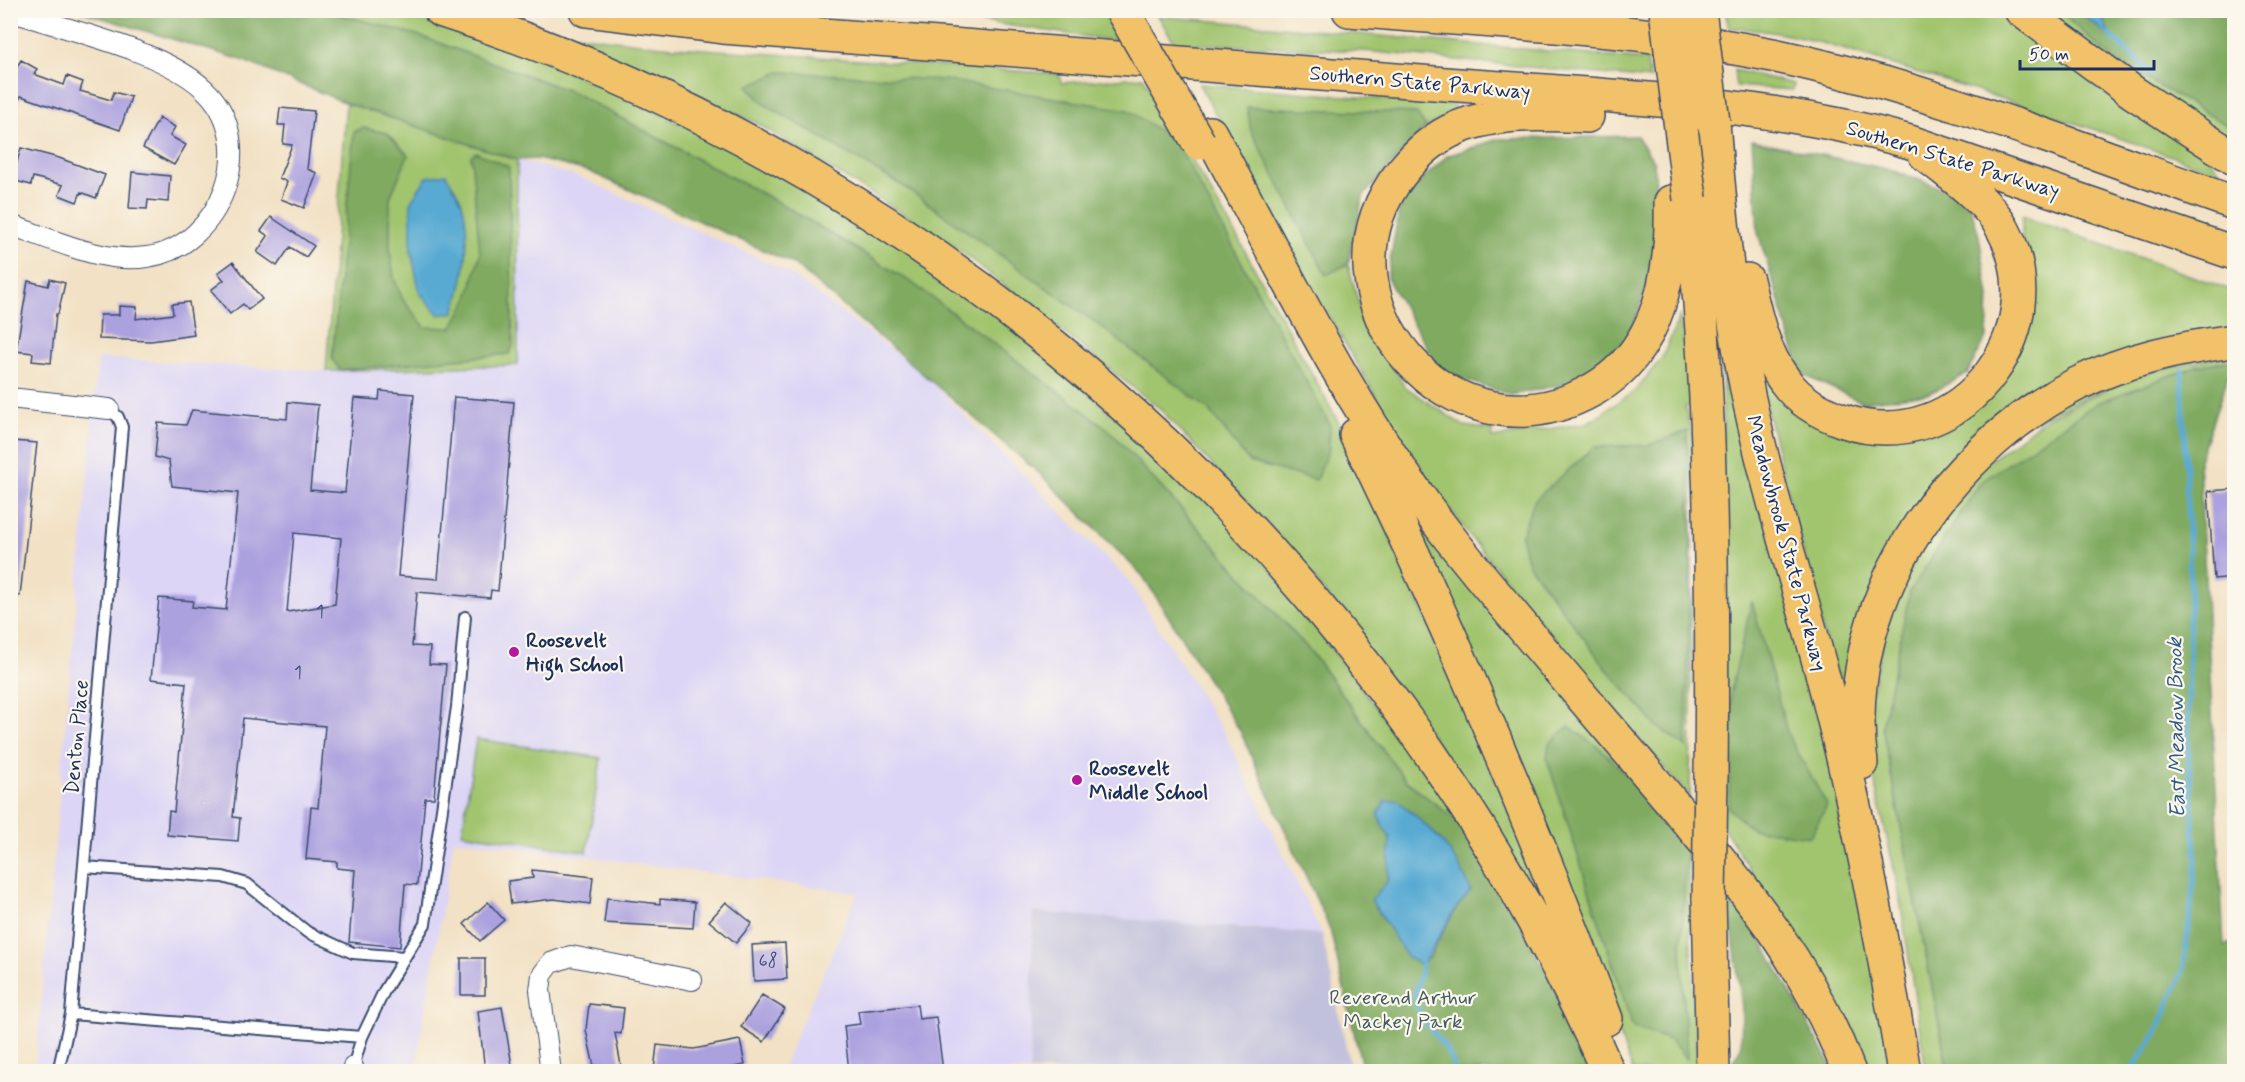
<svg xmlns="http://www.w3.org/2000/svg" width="2245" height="1082" font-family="Mynerve,sans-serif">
	<rect width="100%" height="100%" fill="#fbf7ec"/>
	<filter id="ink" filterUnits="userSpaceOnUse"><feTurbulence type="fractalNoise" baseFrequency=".0167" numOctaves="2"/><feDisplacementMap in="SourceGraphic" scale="12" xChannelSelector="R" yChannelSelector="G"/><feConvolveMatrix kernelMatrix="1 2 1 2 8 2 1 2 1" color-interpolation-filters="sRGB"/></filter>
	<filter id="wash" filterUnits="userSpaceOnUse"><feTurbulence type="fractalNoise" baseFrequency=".008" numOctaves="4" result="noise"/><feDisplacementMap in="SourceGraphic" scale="24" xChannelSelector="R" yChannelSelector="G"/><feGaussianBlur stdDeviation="1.35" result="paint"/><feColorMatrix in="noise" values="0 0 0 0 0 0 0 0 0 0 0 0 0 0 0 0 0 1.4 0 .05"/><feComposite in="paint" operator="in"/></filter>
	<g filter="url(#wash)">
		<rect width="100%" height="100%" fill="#f2e1c4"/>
		<path fill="#dcd5f6" d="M517 160 579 177 786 271 921 372 1129 581 1226 736 1322 934 1033 912 1030 1071H781L858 893 454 839 415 1071 330 1072 251 1066 218 1072H35L98 358 326 371 518 365Z"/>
		<path fill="#c2c1dc" d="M1033 912 1322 934 1351 1071H1030Z"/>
		<path fill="#a1c46e" stroke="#5e7a66" stroke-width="1.5" d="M1039 10 1108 16 1123 42 959 18 837 11Z
			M326 11H409L477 29 816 187 973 292 1235 522 1471 832 1405 780 1311 652 1108 429 911 282 783 205 572 92 417 35Z
			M1725 11H2009L2200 149 2223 174C2118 137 2013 101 1906 69 1849 51 1789 29 1729 28Z
			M2038 11H2059L2115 61 2234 129V147Z
			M1158 16 1647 60 1650 79 1365 51 1175 43Z
			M568 34 661 46 1060 74 1061 83 1143 77 1240 242 1349 442 1558 924 1548 929 1435 740 1300 559 1159 408 949 242 755 122 566 42Z
			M1734 70 1794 84 1793 90 1736 86Z
			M1199 84 1454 105 1455 113 1426 127 1363 196 1348 264 1362 316 1404 386 1464 426 1493 430 1492 438 1587 423 1635 391 1662 358 1680 316 1692 405 1685 407 1693 440 1690 797 1605 699 1468 534 1409 452 1317 296Z
			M346 103 517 160 518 365 326 371Z
			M2022 216 2234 291V333L2219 334 1965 454 1849 701 1830 659 1751 347 1838 430 1999 387 2022 242Z
			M1716 280 1827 730 1896 1071H1863L1840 1011 1723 827V376Z
			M2234 353V360L2196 366 1882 727 1948 1071H1926L1898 886 1876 790 1867 712 1889 614 1925 540 1985 464 2044 420 2133 376Z
			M1388 461 1688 828 1689 908 1698 1071H1633L1563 887Z
			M476 739 601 758 587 852 462 833Z"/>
		<path fill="#80aa61" stroke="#4e6c60" stroke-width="1.5" fill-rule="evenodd" d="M79 11H326L417 35 572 92 783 205 911 282 1108 429 1311 652 1405 780 1471 832 1599 1071H1363L1330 929 1240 731 1143 576 1041 475 794 264 588 171 538 159 517 160 346 103 242 60ZM1378 815 1471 891 1457 907 1429 958 1388 881 1390 838Z
			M2059 11H2079L2110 37 2100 11H2225L2227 35 2234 36V129L2115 61Z
			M780 72 944 80 1128 110 1176 142 1330 425 1329 449 1316 480 1249 462 1209 410 1096 323 906 188 764 104 747 86Z
			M1247 107 1416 113 1426 127 1363 196 1348 264 1326 275 1251 131Z
			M363 128 387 133 408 155 390 198V249L394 278 403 300 425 327 452 328 468 299 480 254 471 156 476 152 509 167 513 346 509 354 340 370 332 359 354 132Z
			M1637 136 1654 162 1660 233 1644 294 1623 352 1585 380 1511 395 1441 372 1387 278 1401 200 1447 156 1498 139Z
			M1752 140 1891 170 1968 197 1979 236 1989 296 1987 336 1967 374 1928 394 1862 402 1801 374 1758 233Z
			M2234 360V379L2228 377 2199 460 2224 946 2234 941V1071H1948L1882 727 1910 591 1981 482 2097 403 2196 366Z
			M1687 431 1691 531 1686 747 1656 726 1606 668 1528 564 1521 536 1534 501 1594 447 1649 445Z
			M1752 601 1788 735 1827 805 1810 837 1752 829 1729 809 1731 690Z
			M1569 726 1602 750 1671 820 1687 842 1681 948 1687 1059 1670 1040 1633 1028 1547 759 1549 744Z
			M1728 895 1759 936 1827 1058 1832 1071H1736L1734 1060 1741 1047 1742 1008Z"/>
		<path fill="#58aad3" stroke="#3a6c98" stroke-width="1.5" d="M2079 11H2100L2111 38Z
			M446 174C451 184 461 196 463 207 471 240 465 280 454 312L439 315 420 293 411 251V201L427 177Z
			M1397 800C1430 828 1456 849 1471 891L1457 907 1422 966 1407 957 1371 900 1388 881 1390 838 1378 815 1385 801Z"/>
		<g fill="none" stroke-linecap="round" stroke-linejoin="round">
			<path stroke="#58aad3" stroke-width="5" d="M2109 34 2152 74
				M1422 961C1423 974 1412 990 1416 1003 1424 1032 1450 1041 1455 1072
				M2130 1072 2156 1034 2183 971 2196 863 2188 748 2190 578 2182 370"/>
		</g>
		<g id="blocks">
			<path fill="#aca1df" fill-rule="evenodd" d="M21 60 37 69 34 74 64 85 67 76 83 82 80 91 111 100 114 92 131 97 120 130 21 96 10 116V68L15 70Z
				M280 108 314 111 307 169 317 173 304 208 281 199 287 182 279 178 292 145 283 144 285 125H278Z
				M159 118 175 127 170 136 186 145 174 165 143 148Z
				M21 148 59 158 105 175 96 198 81 192 77 202 59 195 63 185 33 177 31 185 12 180Z
				M132 172 170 176 168 202 148 200 147 209 129 208Z
				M271 217 314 246 306 257 290 247 277 266 257 252 268 236 261 231Z
				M233 262 262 299 248 310 243 304 230 314 211 290 224 280 218 273Z
				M50 279 65 283 58 314H56L51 363 32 361 33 353 16 351 28 281 48 286Z
				M189 302 194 335 151 341 99 339 100 315H119V306L137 307 136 319 173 314 172 304Z
				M380 391 414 394 398 576 438 579 454 397 514 402 498 591 491 590 490 598 417 592 412 646 430 647 429 664 446 665 434 798H425L417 885 405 884 400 947 349 942 355 870 337 868V862L306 859 311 807 318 808 325 726 243 718 233 817 240 818 238 841 167 835 169 811 174 812 186 683 151 679 159 598 193 601 192 607 226 610 238 493 172 486 169 461 155 457 158 423 186 425 192 410 287 419 288 402 318 405 310 490 345 493 354 398 379 400ZM294 533 341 538 335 604 287 612Z
				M13 441 37 443 20 596 10 595V457Z
				M2235 489V577L2214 579 2208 491Z
				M532 870 593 877 590 904 554 899 511 904 508 881 533 878Z
				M607 898 660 904V899L695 902 693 928 604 923Z
				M488 902 504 920 480 941 464 924Z
				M726 902 752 923 736 943 709 921Z
				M785 943 787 979 754 981 752 945Z
				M461 958H485V995H461Z
				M762 995 785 1009 764 1042 741 1027Z
				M589 1004 624 1008 621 1034 615 1033 622 1071H595L586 1030Z
				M917 1005 919 1019 936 1017 943 1071H849L844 1026 860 1024 858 1011Z
				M502 1007 513 1071H485L478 1011Z
				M740 1040 745 1065 712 1071 654 1070 657 1045 694 1049Z"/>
		</g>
	</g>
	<g filter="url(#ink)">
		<use href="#blocks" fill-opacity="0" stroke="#3b4a6d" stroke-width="1.5"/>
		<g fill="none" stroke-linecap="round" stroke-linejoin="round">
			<defs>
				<path id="service" d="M84 867 223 877 247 884 307 932 353 953 404 957
					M71 1014 362 1037
					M353 1067 362 1037 384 991 425 924 457 707 465 617
					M58 1072 71 1014 122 427 118 417 109 409"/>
				<path id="minor" d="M10 11C67 30 161 50 203 88 262 141 221 247 147 257 102 264 53 239 10 225
					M10 398 109 409
					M353 1072V1067
					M551 1072 540 990 542 975 551 963 571 956 692 980"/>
				<path id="motorway" d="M440 10C956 175 1391 576 1608 1072
					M586 10 723 27C960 45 1197 65 1434 83 1590 96 1760 99 1910 142L2234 253
					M1349 10C1491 22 1636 27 1777 56 1933 90 2084 150 2234 203
					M2021 10 2134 93 2234 158
					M1587 116C1546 114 1496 111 1457 128 1435 137 1416 154 1401 173 1304 297 1452 471 1594 389 1660 351 1673 271 1671 202
					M1713 122C1721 226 1732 329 1756 431 1777 524 1808 615 1831 708 1861 828 1884 949 1904 1072
					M1210 133C1284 270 1353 414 1449 537 1520 627 1597 713 1670 800 1745 890 1807 961 1849 1072
					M1690 199C1712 390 1713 584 1711 776
					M1747 280C1755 315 1763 352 1785 381 1799 401 1821 413 1844 421 1963 461 2066 321 1996 218 1978 193 1949 174 1925 154
					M1356 435C1450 624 1531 821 1606 1019
					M1861 763C1839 606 1941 454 2077 384 2127 359 2180 348 2234 341
					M1709 898 1713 1072"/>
			</defs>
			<use href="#service" stroke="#3b4a6d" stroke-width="14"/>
			<use href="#minor" stroke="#3b4a6d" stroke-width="22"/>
			<use href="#motorway" stroke="#3b4a6d" stroke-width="36"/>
			<use href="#service" stroke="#fff" stroke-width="10"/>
			<use href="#minor" stroke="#fff" stroke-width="20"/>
			<use href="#motorway" stroke="#f2c26a" stroke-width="33"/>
			<defs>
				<path id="motorway-bridge" d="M1122 10 1199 143
					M1666 10 1690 199
					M1699 10 1713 122
					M1709 898 1711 776"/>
			</defs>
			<use href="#motorway-bridge" stroke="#3b4a6d" stroke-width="36" stroke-linecap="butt"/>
			<use href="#motorway-bridge" stroke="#f2c26a" stroke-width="33"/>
		</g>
	</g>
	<g fill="#b5179e" stroke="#fbf7ec" stroke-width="2">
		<circle cx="514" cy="652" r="6"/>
		<circle cx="1077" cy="780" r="6"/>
	</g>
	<g text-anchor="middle" stroke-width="4.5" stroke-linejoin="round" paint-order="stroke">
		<g font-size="18" fill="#3f4c7e">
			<text x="320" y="617">1</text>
			<text x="298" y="678">1</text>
			<text x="768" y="966">68</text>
		</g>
		<g font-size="21" fill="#1b2f5e" stroke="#fbf7ec">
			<text transform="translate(1420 82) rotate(5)" y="7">Southern State Parkway</text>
			<text transform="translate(1953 159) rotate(17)" y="7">Southern State Parkway</text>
			<text transform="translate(1787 543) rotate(75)" y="7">Meadowbrook State Parkway</text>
			<text transform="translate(76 737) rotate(-85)" y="7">Denton Place</text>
		</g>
		<g font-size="21" font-weight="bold" fill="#1b2f5e" stroke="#fbf7ec" text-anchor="start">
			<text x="526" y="647">Roosevelt<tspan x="526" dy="24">High School</tspan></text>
			<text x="1089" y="775">Roosevelt<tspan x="1089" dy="24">Middle School</tspan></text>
		</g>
		<g font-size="21" fill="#435c63" stroke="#fbf7ec">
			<text x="1403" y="1004">Reverend Arthur<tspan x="1403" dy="24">Mackey Park</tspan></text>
		</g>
		<g font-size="22" font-style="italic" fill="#305a87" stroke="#fbf7ec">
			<text transform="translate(2175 728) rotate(-91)" y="8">East Meadow Brook</text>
		</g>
	</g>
	<rect width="2245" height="1082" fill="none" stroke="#fbf7ec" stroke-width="36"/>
	<path d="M2020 60v9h134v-9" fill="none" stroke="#1b2f5e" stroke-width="3"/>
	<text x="2029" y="60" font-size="18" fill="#1b2f5e" stroke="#fbf7ec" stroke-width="4.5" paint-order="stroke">50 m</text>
</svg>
